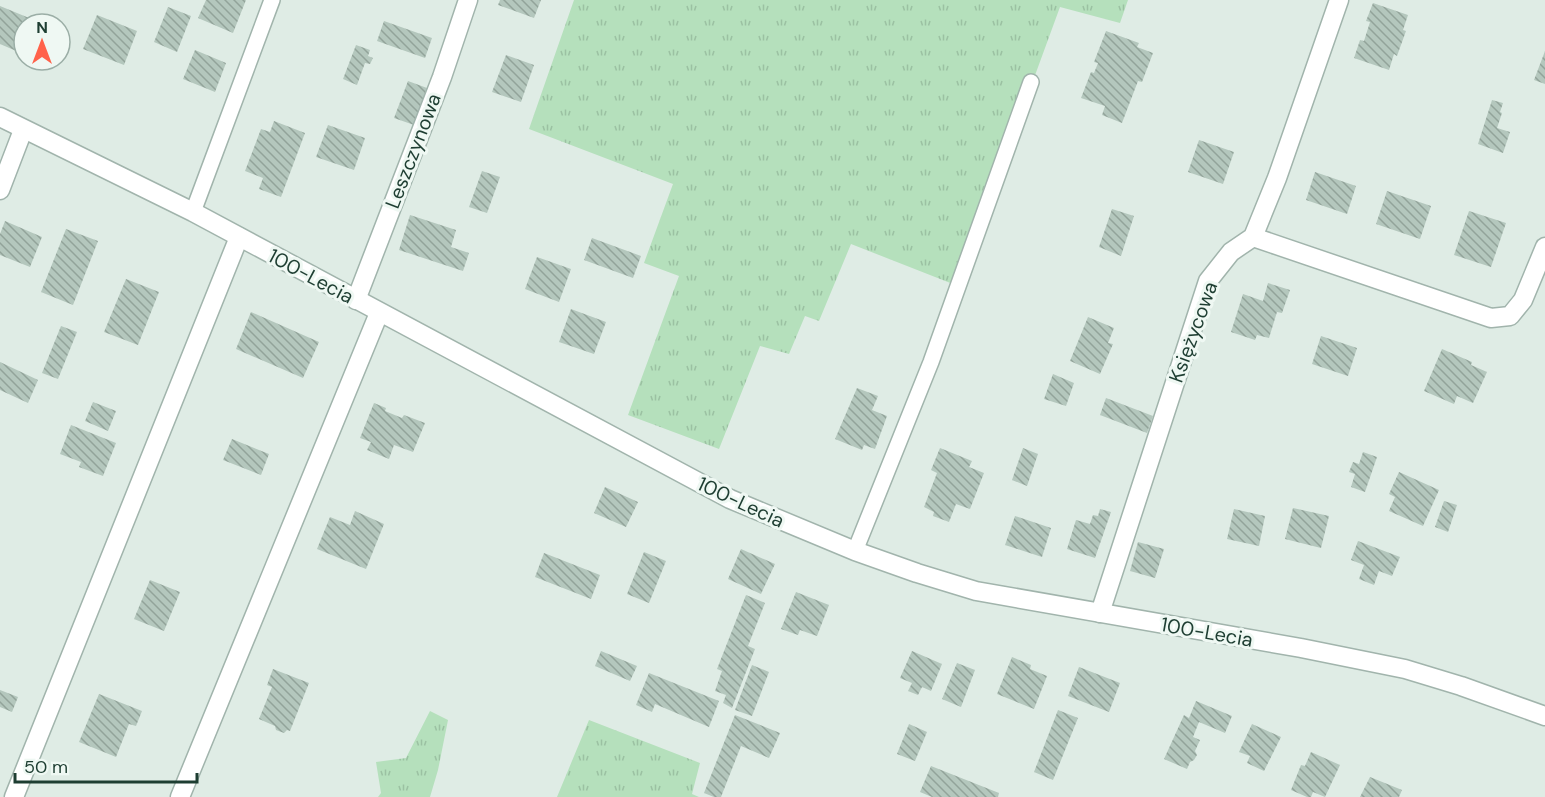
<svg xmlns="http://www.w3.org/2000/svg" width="1545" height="797" font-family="'DM Sans',sans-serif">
	<defs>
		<pattern id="grass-tufts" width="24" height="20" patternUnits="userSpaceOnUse" patternTransform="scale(1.5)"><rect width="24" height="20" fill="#b5e0bc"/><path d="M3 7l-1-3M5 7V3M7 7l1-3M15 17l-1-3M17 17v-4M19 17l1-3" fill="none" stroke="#9bc1a2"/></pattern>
		<pattern id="building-back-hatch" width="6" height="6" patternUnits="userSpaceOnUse" patternTransform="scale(1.5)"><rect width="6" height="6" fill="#b4c7bd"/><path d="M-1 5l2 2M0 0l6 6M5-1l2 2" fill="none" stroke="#92a39a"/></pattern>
	</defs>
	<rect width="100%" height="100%" fill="#dfece5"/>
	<path fill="url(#grass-tufts)" d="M574 0H1128L1120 23 1060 7 958 286 851 244 819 321 805 316 789 354 760 346 719 449 628 415 679 276 644 263 673 184 529 129Z
		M430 711 448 720 438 770 430 797H378L381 793 376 762 406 758Z
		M589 720 700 763 692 794 699 797H557Z"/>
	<path fill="url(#building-back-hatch)" d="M206 0H246L233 33 198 18Z
		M500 0H541L534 18 498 5Z
		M1373 3 1408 15 1403 30 1406 31 1397 56 1394 54 1389 70 1354 58 1360 40 1364 41 1370 22 1366 21Z
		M0 6 34 20 33 24H24V46L21 53 0 44Z
		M168 7 191 16 177 52 154 42Z
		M97 15 137 31 124 65 83 49Z
		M384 21 432 38 425 58 377 41Z
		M1106 31 1139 43 1137 47 1153 53 1142 82 1138 81 1122 123 1102 115 1105 106 1081 98 1091 72 1094 73 1098 63 1094 62Z
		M356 45 370 50 368 56 373 58 370 64 365 63 357 85 343 79Z
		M195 50 226 63 215 92 183 79Z
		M1545 51V84L1534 80Z
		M506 55 534 65 521 102 492 92Z
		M408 81 427 88 414 125 394 118Z
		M1492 100 1503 103 1500 112 1502 113 1497 128 1510 132 1503 153 1478 144Z
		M274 121 305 133 281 197 259 189 263 178 245 171 261 129 270 132Z
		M328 125 365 138 354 170 316 157Z
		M1199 140 1234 152 1223 184 1188 172Z
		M482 171 500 177 487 213 469 207Z
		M1315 172 1356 186 1347 214 1306 200Z
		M1387 191 1431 206 1420 239 1376 224Z
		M1112 209 1134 216 1121 256 1099 247Z
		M1469 211 1506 223 1491 267 1454 255Z
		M410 215 456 230 451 247 469 253 463 271 399 250Z
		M5 221 42 237 30 267 0 255V234Z
		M66 229 98 241 73 305 41 292Z
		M592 238 641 256 633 278 584 260Z
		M537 257 571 269 559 302 525 289Z
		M126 279 159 292 138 345 104 332Z
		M1268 283 1290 290 1282 313 1277 312 1269 338 1257 335 1255 340 1231 332 1243 294 1263 301Z
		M571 309 606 322 594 354 559 342Z
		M251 312 319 342 303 378 236 349Z
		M1088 317 1114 328 1108 343 1113 344 1100 374 1070 361Z
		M61 326 77 332 58 379 42 373Z
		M1321 336 1357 348 1348 376 1312 364Z
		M1442 349 1472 362 1471 365 1487 372 1473 403 1457 396 1454 404 1424 391Z
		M0 362 38 380 28 403 0 390Z
		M1053 374 1074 383 1066 406 1044 399Z
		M857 388 878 396 872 410 887 416 875 449 864 445 862 450 835 439Z
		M1106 398 1153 416 1147 433 1100 415Z
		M93 402 116 411 108 431 85 421Z
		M374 403 386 408 385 411 402 418 404 415 425 423 413 452 394 445 389 459 367 450 371 442 360 438Z
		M71 425 116 443 103 476 79 467 81 462 60 454Z
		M232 439 269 454 261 475 223 460Z
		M940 448 972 461 969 467 984 473 970 509 956 504 949 522 933 516 934 512 924 507 937 473 931 470Z
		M1023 448 1038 454 1027 486 1012 480Z
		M1363 452 1377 457 1365 492 1351 487 1355 474 1349 472 1353 462 1359 464Z
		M1399 472 1439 490 1423 526 1389 511 1395 497 1389 494Z
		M605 487 638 502 626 527 594 513Z
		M1444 501 1457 505 1448 532 1435 527Z
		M1293 508 1329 516 1321 548 1285 539Z
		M1100 509 1111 512 1095 558 1067 549 1076 520 1090 524 1093 515 1098 516Z
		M1234 509 1265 516 1259 546 1227 539Z
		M355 511 384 524 366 569 317 549 330 517 350 525Z
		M1015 516 1051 528 1042 557 1005 545Z
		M1358 541 1400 557 1392 576 1379 571 1374 585 1359 579 1364 565 1351 560Z
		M1138 542 1164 549 1155 578 1130 571Z
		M741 549 775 564 761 594 728 579Z
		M644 552 666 561 649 603 627 594Z
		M544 553 600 575 591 599 535 577Z
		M150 580 180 592 164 631 134 619Z
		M796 592 829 605 817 636 800 630 798 635 781 629Z
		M746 595 765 603 748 646 755 649 732 708 723 703 726 695 715 691 722 671 717 669Z
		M601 651 637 666 630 681 595 666Z
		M912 651 942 664 931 691 922 687 918 695 908 691 912 683 900 678Z
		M1012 657 1031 665 1030 669 1047 676 1034 709 997 694Z
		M957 663 975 670 961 707 942 699Z
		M752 665 769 672 752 716 735 710Z
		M1079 667 1120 683 1109 712 1068 696Z
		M273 669 309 683 290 731 287 730 284 733 276 730 275 726 259 719 272 687 267 685Z
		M649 673 719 701 709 727 655 704 652 712 636 705Z
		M0 690 18 697 12 712 0 707Z
		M99 694 142 711 136 726 129 724 116 757 79 742Z
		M1196 701 1232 716 1225 733 1199 722 1193 737 1200 740 1195 751 1197 755 1194 760 1190 762 1187 769 1164 759 1184 715 1189 718Z
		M1058 710 1078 718 1053 780 1034 772Z
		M735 715 780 733 769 758 741 746 721 797H714L704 793Z
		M909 724 927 732 915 761 897 754Z
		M1252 724 1281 737 1264 771 1247 763 1250 756 1239 752Z
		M1311 752 1340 765 1325 797 1313 792 1311 797H1307L1291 790 1301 765 1305 766Z
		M931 766 999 793 998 797H932L920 792Z
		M1370 777 1402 790 1399 797H1360Z"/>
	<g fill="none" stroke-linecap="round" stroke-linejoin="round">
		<defs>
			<path id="service" d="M193 212 272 0
				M855 551 931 362 1031 82"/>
			<path id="minor" d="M0 190 23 130
				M1253 237 1491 318 1510 316 1523 300 1545 247
				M356 300 442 77 468 0
				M1100 613 1208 281 1231 252 1253 237 1277 178 1339 0
				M14 797 239 237
				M180 797 379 313"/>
			<path id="tertiary" d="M0 117 193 212 730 499 855 551 917 573 976 591 1301 648 1405 669 1461 686 1545 716"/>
		</defs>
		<use href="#service" stroke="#a1b4ac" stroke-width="18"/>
		<use href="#minor" stroke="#a1b4ac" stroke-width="21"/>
		<use href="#tertiary" stroke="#a1b4ac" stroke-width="21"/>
		<use href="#service" stroke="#fff" stroke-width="15"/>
		<use href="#minor" stroke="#fff" stroke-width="18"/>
		<use href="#tertiary" stroke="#fff" stroke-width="18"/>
	</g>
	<g text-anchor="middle" stroke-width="6" stroke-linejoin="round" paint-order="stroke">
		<g font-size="20" fill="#1e3e32" stroke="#eff8f3">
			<text transform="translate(413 151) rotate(-69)" y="7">Leszczynowa</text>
			<text transform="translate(311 276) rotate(28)" y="7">100-Lecia</text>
			<text transform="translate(1193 332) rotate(-70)" y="7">Księżycowa</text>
			<text transform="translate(741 502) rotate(25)" y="7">100-Lecia</text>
			<text transform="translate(1207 632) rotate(10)" y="7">100-Lecia</text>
		</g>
	</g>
	<g transform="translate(42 42)"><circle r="28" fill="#eff8f3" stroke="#9baea6" stroke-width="1.5"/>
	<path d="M0-4.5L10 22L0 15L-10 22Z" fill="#ff624a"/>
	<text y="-9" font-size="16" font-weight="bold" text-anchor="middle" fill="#1e3e32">N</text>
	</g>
	<path d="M15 773v9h182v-9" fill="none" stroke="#1e3e32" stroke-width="3"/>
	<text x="24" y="773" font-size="18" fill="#1e3e32" stroke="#eff8f3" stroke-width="4.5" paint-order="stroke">50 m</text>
</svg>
